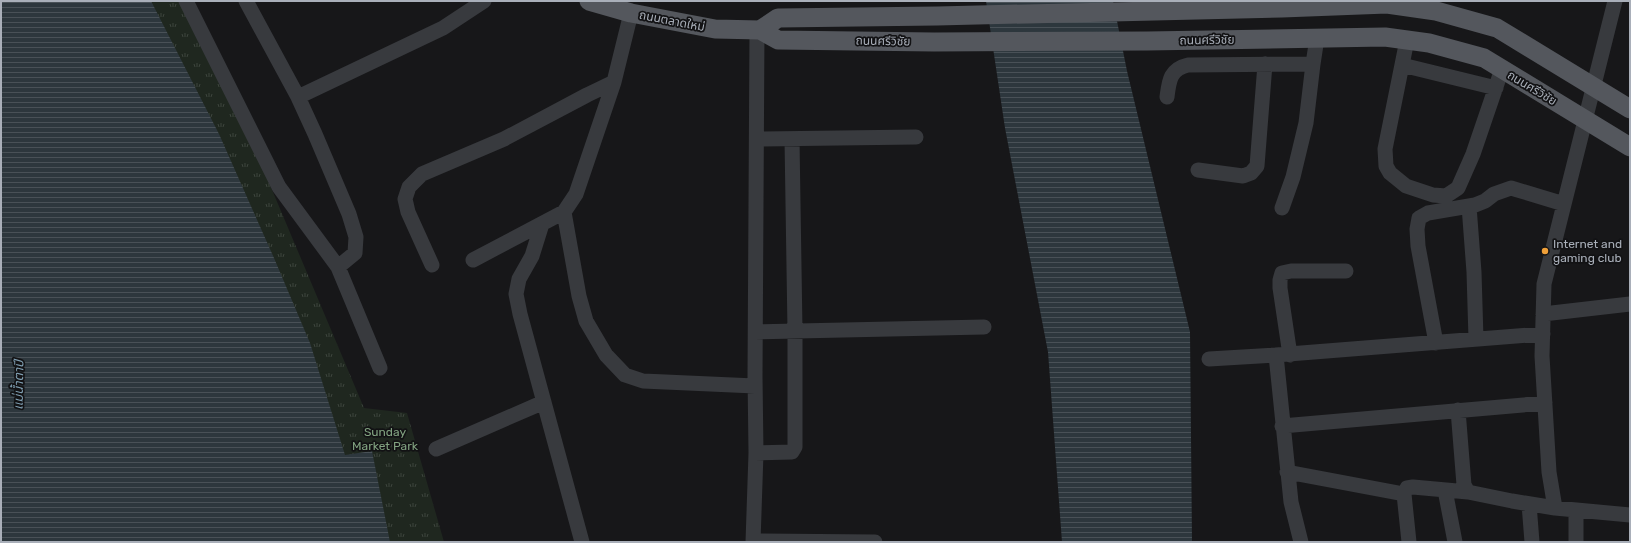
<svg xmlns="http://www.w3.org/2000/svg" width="1631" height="543" font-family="Rubik,'Noto Sans Thai',sans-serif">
	<defs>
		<pattern id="park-tufts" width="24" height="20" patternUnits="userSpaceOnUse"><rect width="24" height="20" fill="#1f271f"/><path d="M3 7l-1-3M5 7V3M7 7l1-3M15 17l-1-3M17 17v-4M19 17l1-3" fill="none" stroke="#3d443d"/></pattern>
		<pattern id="water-rules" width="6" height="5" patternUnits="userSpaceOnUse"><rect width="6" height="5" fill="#2d373d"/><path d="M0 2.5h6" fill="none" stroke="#495157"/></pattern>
	</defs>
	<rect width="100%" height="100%" fill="#171719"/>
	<path fill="url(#park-tufts)" d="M137 1H182L259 159 364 408 407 413 444 542H387L338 466Z"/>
	<path fill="url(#water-rules)" d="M1 1H151L219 134 274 258 310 343 345 455 372 451 390 542H1Z
		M986 1H1113L1127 71 1190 332 1192 542H1062L1048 352 1005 128Z"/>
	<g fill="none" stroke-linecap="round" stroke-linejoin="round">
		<path stroke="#383a3e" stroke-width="15" d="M186 1 279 187 338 267
			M246 1 298 97 315 134 349 214 356 237 355 253 338 267 380 368
			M1407 40 1385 149 1386 166 1390 173 1406 186 1433 195 1446 196 1458 188 1473 154 1502 69
			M1402 65 1496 88
			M298 97 443 28 484 1
			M1167 97C1169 81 1170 69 1188 65L1313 64 1317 38
			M758 139 916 137
			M1198 170 1243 176 1251 173 1257 166 1265 64
			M1469 206 1474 272 1476 339
			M1282 208 1293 177 1306 123 1313 64
			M564 212 579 296 586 321 606 355 625 375 643 381 755 386
			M542 224 532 256 519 279 516 294 520 314 582 542
			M473 260 564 212 576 194 614 82 631 13
			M432 265 408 212 405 199 409 187 422 174 504 139 587 95 614 82
			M1543 314 1630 304
			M756 332 984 327
			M1436 343 1418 246 1417 229 1419 218 1428 213 1475 205 1485 201 1494 194 1511 188 1564 204
			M1290 355 1280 288V280L1282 273 1291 271H1346
			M1209 359 1276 355
			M1458 410 1464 485 1468 492
			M1282 426 1545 403
			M436 449 544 402
			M756 453 792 452 795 447V331L792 139
			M1287 472 1404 494
			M1445 490 1455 542
			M1529 504 1532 542
			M1555 508 1549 472 1542 356 1544 284 1615 1
			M1576 510V542
			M753 541 875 542
			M753 542 756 453 755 376 757 29
			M1301 542 1291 502 1276 355 1543 334
			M1409 542 1404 494 1407 488 1413 487 1468 492 1512 501 1555 508 1630 515"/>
		<path stroke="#54575d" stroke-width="19" d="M589 1 631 13 715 29 760 30 778 40 934 42 1147 41 1385 37 1429 43 1484 58 1630 147
			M760 30 778 18 937 16 1282 8 1387 4 1436 11 1497 28 1630 109"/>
	</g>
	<circle fill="#efa039" stroke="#121214" stroke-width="1.5" cx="1545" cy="251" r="4"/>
	<g text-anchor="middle" stroke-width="3.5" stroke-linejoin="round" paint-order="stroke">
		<g font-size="12" fill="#a9afb9" stroke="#121214">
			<text transform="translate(672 21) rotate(11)" y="4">ถนนตลาดใหม่</text>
			<text transform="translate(1207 40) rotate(-1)" y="4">ถนนศรีวิชัย</text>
			<text transform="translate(883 41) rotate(1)" y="4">ถนนศรีวิชัย</text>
			<text transform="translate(1532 88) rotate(31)" y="4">ถนนศรีวิชัย</text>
		</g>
		<g font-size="12" fill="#a9afb9" stroke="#121214" text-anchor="start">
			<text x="1553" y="248">Internet and<tspan x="1553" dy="14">gaming club</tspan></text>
		</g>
		<g font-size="12" fill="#82a381" stroke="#121214">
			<text x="385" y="436">Sunday<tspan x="385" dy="14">Market Park</tspan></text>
		</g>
		<g font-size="13" font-style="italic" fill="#81a0b3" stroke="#121214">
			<text transform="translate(18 385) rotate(-89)" y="5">แม่น้ำตาปี</text>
		</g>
	</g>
	<rect width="1631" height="543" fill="none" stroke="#a9afb9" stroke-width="4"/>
</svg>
